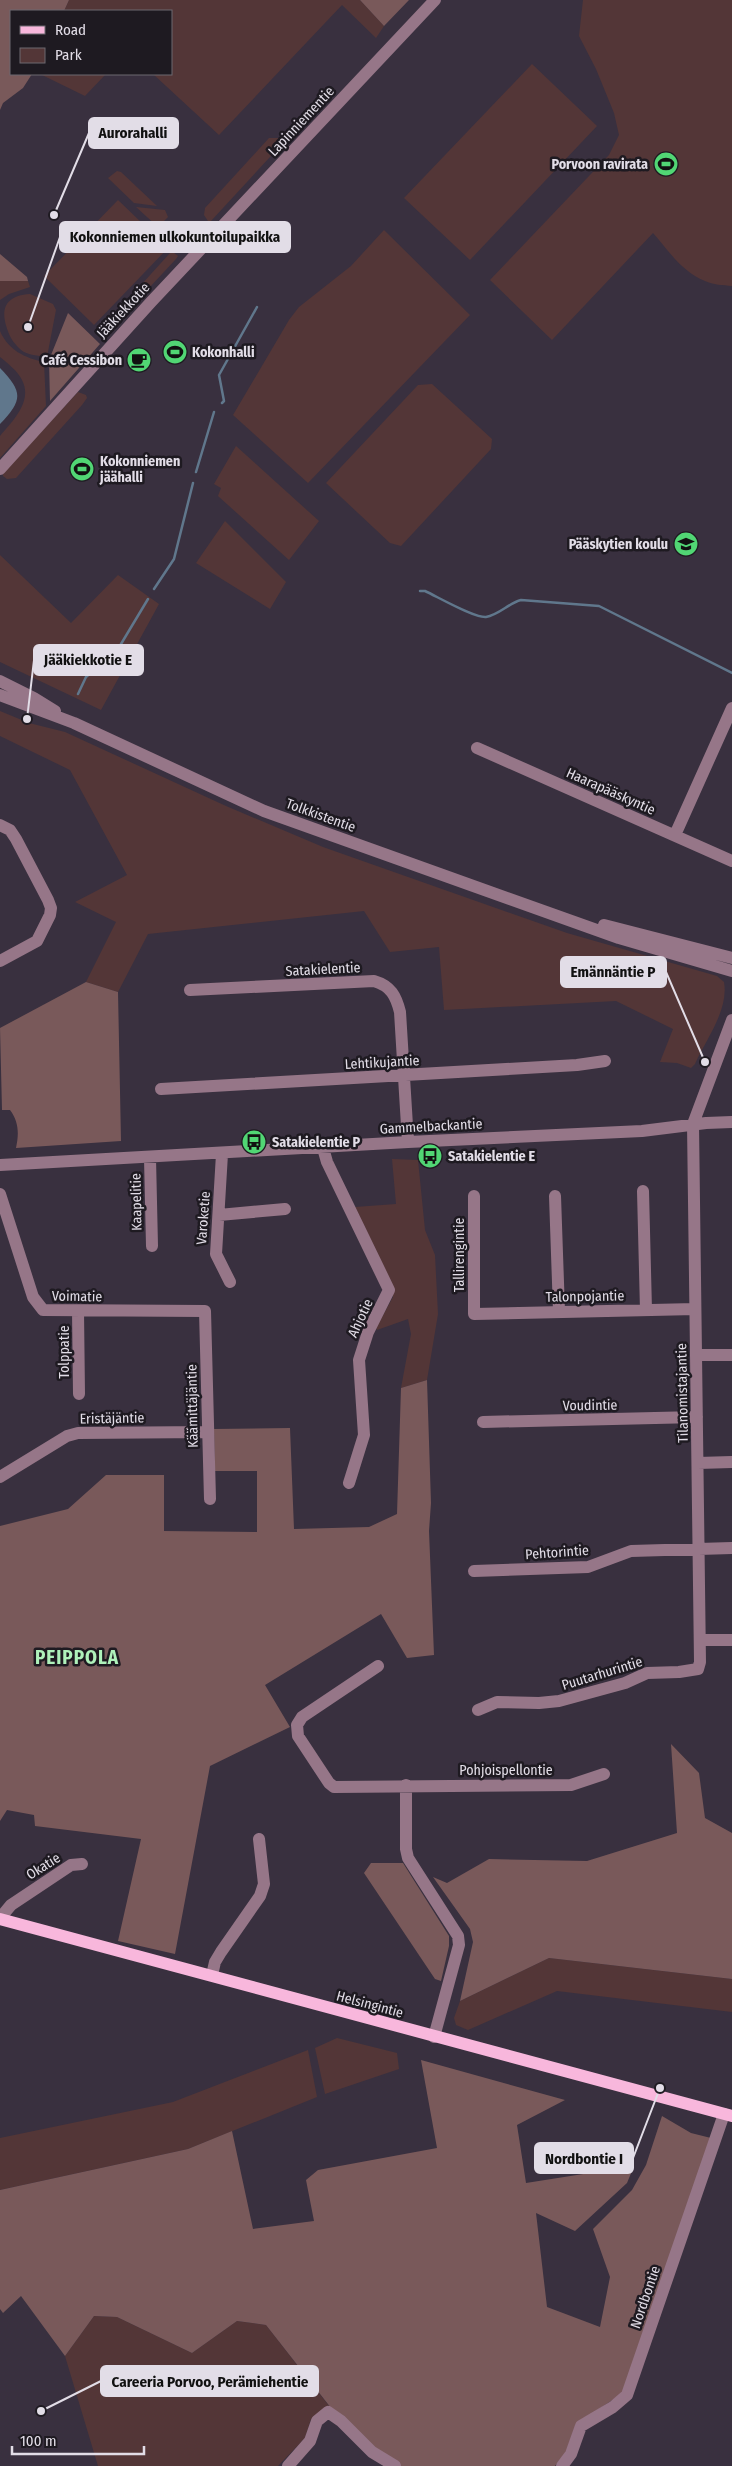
<svg xmlns="http://www.w3.org/2000/svg" width="732" height="2466" font-family="'Fira Sans Condensed',sans-serif">
	<rect width="100%" height="100%" fill="#39303f"/>
	<path fill="#533637" d="M69 0H360L384 26 376 38 342 5 219 135 153 74H171V11H64Z
		M583 0H732V286C723 285 713 285 705 281 682 272 668 250 653 233L552 340 490 280 609 155 619 135 614 113 596 69 579 36Z
		M532 64 597 126 470 260 404 198Z
		M40 74H106L85 96Z
		M269 138H278L282 144 211 221H208L204 215 205 208Z
		M117 171 121 172 157 206 134 203 108 178Z
		M118 200 168 248 94 325 44 276Z
		M136 207 165 210 168 217 158 227Z
		M186 222 198 226 201 232 182 252 169 239 167 233 172 227Z
		M384 230 470 315 308 483 233 415 289 320 299 307 351 266Z
		M173 252 178 256 176 259 108 332 103 327 170 253Z
		M0 281H28L30 287 9 294 0 300Z
		M30 294 53 304 56 310 47 357C40 356 30 355 24 352 19 349 14 343 11 338 0 315 0 296 30 294Z
		M0 331C8 350 25 358 44 362L46 406 0 458V436C13 421 33 401 22 380 18 371 7 363 0 357Z
		M432 384 492 439 491 449 401 546 390 543 326 483 418 385Z
		M78 392 86 395 87 398 82 405 16 478 7 479 3 476V473Z
		M236 446 319 521 289 560 218 496 221 488 214 484Z
		M225 521 286 582 270 609 196 563Z
		M0 555 71 623 118 575 159 604 101 710 0 662Z
		M0 711 29 723 65 732 226 806 323 847 567 933 717 976 724 982C729 1010 706 1039 695 1064L691 1068 677 1063 660 1062 673 1029 616 1001 444 1010 439 947 390 952 364 911 148 934 118 992 86 982 116 922 75 902 127 875 70 770 0 736Z
		M392 1159 418 1160 425 1230 435 1255 438 1314 427 1380 401 1388 411 1334 408 1319 377 1330 376 1328 393 1297V1286L355 1207 396 1204Z
		M549 1958 732 1979V2012L557 1991 468 2030 456 2025 454 2018 460 2001Z
		M337 2038 397 2053 399 2069 325 2094 315 2048Z
		M308 2050 317 2097 188 2149 0 2190V2138L173 2102Z
		M94 2316 117 2317 192 2353 237 2321 266 2325 329 2406 311 2419 305 2438 278 2466H98L65 2356Z"/>
	<path fill="#79595a" d="M0 0H69L64 11H11V74H32L23 88 3 103 0 110Z
		M360 0H409L384 26Z
		M0 254 27 277 28 281H0Z
		M68 313 100 344 50 401 49 360Z
		M86 982 118 992 121 1141 16 1148C19 1134 19 1122 10 1110H2L0 1028Z
		M427 1380 431 1503 429 1531 434 1655 407 1658 381 1614 265 1685 290 1727 210 1766 175 1954 118 1941 141 1839 35 1826 34 1815 7 1810 0 1821V1526L68 1509 106 1475H164V1531L257 1532V1471H215L214 1429 290 1428 294 1529 369 1527 397 1514 401 1388Z
		M671 1744 699 1773 705 1818 732 1833V1979L549 1958 460 2001 473 1942 470 1929 433 1877 447 1883 489 1859 587 1861 677 1833Z
		M371 1863H403L449 1936V1946L441 1981 435 1979 364 1873Z
		M421 2060 565 2100 517 2125 526 2183 634 2166 627 2183 575 2231 536 2213 547 2307 600 2327 610 2277 593 2229 632 2190 646 2165 662 2116 691 2133 711 2138 623 2393 576 2424 567 2451 555 2466H401L375 2449 331 2408 266 2325 237 2321 192 2353 117 2317 94 2316 65 2356 21 2296 3 2313 0 2309V2190L188 2149 232 2131 253 2229 314 2221 306 2180 318 2170 437 2148Z"/>
	<path fill="#60778c" d="M0 368C23 392 23 400 0 424Z"/>
	<g fill="none" stroke-linecap="round" stroke-linejoin="round">
		<path stroke="#60778c" stroke-width="2.5" d="M222 403 224 401 219 375 257 307
			M196 472 214 412
			M154 589 174 559 193 483
			M420 591H425C438 597 474 618 486 617 499 615 509 603 521 600L599 606 732 673
			M78 694 86 677 118 649 148 599"/>
		<path stroke="#967688" stroke-width="12" d="M0 469 151 302 435 0
			M0 681 34 698 55 711
			M0 695 74 723 264 811 619 938 732 971
			M477 748 732 861
			M0 825 10 830 16 839 48 900 51 908 50 915 37 941 0 961
			M675 835 732 708
			M604 925 732 958
			M190 990 374 981C391 986 396 996 400 1012L408 1142
			M161 1089 577 1065 605 1061
			M323 1148 327 1162 389 1290 368 1332 359 1360 364 1435 349 1483
			M222 1154 216 1254 230 1282
			M150 1158 152 1246
			M0 1165 408 1142 642 1131 706 1123 732 1122
			M643 1191 646 1310
			M0 1194 33 1297 43 1310 205 1311 210 1499
			M474 1196V1314L695 1309
			M555 1196 559 1311
			M219 1215 285 1209
			M78 1311 79 1394
			M696 1355H732
			M483 1422 697 1417
			M698 1463 732 1462
			M0 1477 67 1436 78 1433 207 1432
			M474 1571 588 1567 631 1551 732 1548
			M701 1640H732
			M378 1666 302 1717 297 1725 298 1736 329 1783 334 1787 571 1785 604 1774
			M478 1710 497 1702 539 1703 559 1701 625 1683 647 1673 679 1672 698 1669 700 1662 693 1124 732 1020
			M406 1785V1849L408 1858 458 1936 459 1945 434 2037
			M0 1918 11 1905 71 1865 82 1864
			M212 1975 215 1962 221 1952 260 1896 264 1884 259 1839
			M288 2466 310 2441 317 2421 328 2412 341 2421 372 2452 395 2466
			M562 2466 571 2454 581 2426 613 2407 627 2395 724 2114"/>
		<path stroke="#f8b7dc" stroke-width="12" d="M0 1919 732 2116"/>
	</g>
	<defs>
		<symbol id="stadium-disc" viewBox="-11 -11 22 22"><circle r="9.5" fill="#51d674" stroke="#1e1a21"/><path d="M0-5a6.5 5 0 1 0 0 10a6.5 5 0 1 0 0-10ZM-3.5-1.8h7v3.6h-7Z" fill="#111"/></symbol>
		<symbol id="cafe-disc" viewBox="-11 -11 22 22"><circle r="9.5" fill="#51d674" stroke="#1e1a21"/><path d="M-5.5-4.5H6V0H3Q3 3.5 0 3.5H-2.5Q-5.5 3.5-5.5 0ZM3-3.2v2h1.7v-2ZM-6 4.5H4V6H-6Z" fill="#111"/></symbol>
		<symbol id="school-disc" viewBox="-11 -11 22 22"><circle r="9.5" fill="#51d674" stroke="#1e1a21"/><path d="M0-5L7-2L0 1L-7-2ZM-4 1L0 2.5L4 1V4Q0 6-4 4Z" fill="#111"/></symbol>
		<symbol id="bus-disc" viewBox="-11 -11 22 22"><circle r="9.5" fill="#51d674" stroke="#1e1a21"/><path d="M-5-6H5V4H4V6H2V4H-2V6H-4V4H-5ZM-3.5-4V0h7V-4ZM-3.5 1.2v1.5H-2V1.2ZM2 1.2v1.5H3.5V1.2Z" fill="#111"/></symbol>
	</defs>
	<g fill-rule="evenodd">
		<use href="#stadium-disc" x="652" y="150" width="28" height="28"/>
		<use href="#stadium-disc" x="161" y="338" width="28" height="28"/>
		<use href="#cafe-disc" x="125" y="346" width="28" height="28"/>
		<use href="#stadium-disc" x="68" y="455" width="28" height="28"/>
		<use href="#school-disc" x="672" y="530" width="28" height="28"/>
		<use href="#bus-disc" x="240" y="1128" width="28" height="28"/>
		<use href="#bus-disc" x="416" y="1142" width="28" height="28"/>
	</g>
	<g text-anchor="middle" stroke-width="5" stroke-linejoin="round" paint-order="stroke">
		<g font-size="14" fill="#e2dde7" stroke="#1e1a21">
			<text transform="translate(301 121) rotate(-47)" y="5">Lapinniementie</text>
			<text transform="translate(123 310) rotate(-47)" y="5">Jääkiekkotie</text>
			<text transform="translate(611 791) rotate(24)" y="5">Haarapääskyntie</text>
			<text transform="translate(321 815) rotate(20)" y="5">Tolkkistentie</text>
			<text transform="translate(323 969) rotate(-3)" y="5">Satakielentie</text>
			<text transform="translate(382 1062) rotate(-3)" y="5">Lehtikujantie</text>
			<text transform="translate(431 1126) rotate(-3)" y="5">Gammelbackantie</text>
			<text transform="translate(136 1202) rotate(-91)" y="5">Kaapelitie</text>
			<text transform="translate(203 1218) rotate(-86)" y="5">Varoketie</text>
			<text transform="translate(459 1255) rotate(-90)" y="5">Tallirengintie</text>
			<text transform="translate(77 1296) rotate(1)" y="5">Voimatie</text>
			<text transform="translate(585 1296) rotate(-1)" y="5">Talonpojantie</text>
			<text transform="translate(360 1318) rotate(-65)" y="5">Ahjotie</text>
			<text transform="translate(64 1352) rotate(-90)" y="5">Tolppatie</text>
			<text transform="translate(682 1393) rotate(-91)" y="5">Tilanomistajantie</text>
			<text transform="translate(590 1405) rotate(-1)" y="5">Voudintie</text>
			<text transform="translate(192 1406) rotate(-91)" y="5">Käämittäjäntie</text>
			<text transform="translate(112 1418) rotate(-1)" y="5">Eristäjäntie</text>
			<text transform="translate(557 1552) rotate(-4)" y="5">Pehtorintie</text>
			<text transform="translate(602 1673) rotate(-17)" y="5">Puutarhurintie</text>
			<text x="506" y="1775">Pohjoispellontie</text>
			<text transform="translate(43 1866) rotate(-32)" y="5">Okatie</text>
			<text transform="translate(370 2004) rotate(15)" y="5">Helsingintie</text>
			<text transform="translate(645 2297) rotate(-71)" y="5">Nordbontie</text>
		</g>
		<g font-size="14" font-weight="bold" fill="#e2dde7" stroke="#1e1a21" text-anchor="start">
			<text x="648" y="169" text-anchor="end">Porvoon ravirata</text>
			<text x="192" y="357">Kokonhalli</text>
			<text x="122" y="365" text-anchor="end">Café Cessibon</text>
			<text x="100" y="466">Kokonniemen<tspan x="100" dy="16">jäähalli</tspan></text>
			<text x="668" y="549" text-anchor="end">Pääskytien koulu</text>
			<text x="272" y="1147">Satakielentie P</text>
			<text x="448" y="1161">Satakielentie E</text>
		</g>
		<g font-size="19" font-weight="bold" letter-spacing="1" fill="#aff1ba" stroke="#1e1a21">
			<text x="77" y="1664">PEIPPOLA</text>
		</g>
	</g>
	<path fill="none" stroke="#e2dde7" stroke-width="2" d="M54 215L89 133M28 327L60 237M27 719L34 660M705 1062L666 972M660 2088L633 2158M41 2411L101 2381"/>
	<g fill="#e2dde7" stroke="#1e1a21" stroke-width="2">
		<circle cx="54" cy="215" r="5"/>
		<circle cx="28" cy="327" r="5"/>
		<circle cx="27" cy="719" r="5"/>
		<circle cx="705" cy="1062" r="5"/>
		<circle cx="660" cy="2088" r="5"/>
		<circle cx="41" cy="2411" r="5"/>
	</g>
	<g fill="#e2dde7" stroke="#e2dde7" stroke-width="2">
		<rect x="89" y="118" width="89" height="30" rx="5"/>
		<rect x="60" y="222" width="230" height="30" rx="5"/>
		<rect x="34" y="645" width="109" height="30" rx="5"/>
		<rect x="561" y="957" width="105" height="30" rx="5"/>
		<rect x="535" y="2143" width="98" height="30" rx="5"/>
		<rect x="101" y="2366" width="217" height="30" rx="5"/>
	</g>
	<g font-size="15" text-anchor="middle" font-weight="bold" fill="#111">
		<text x="133" y="138">Aurorahalli</text>
		<text x="175" y="242">Kokonniemen ulkokuntoilupaikka</text>
		<text x="88" y="665">Jääkiekkotie E</text>
		<text x="613" y="977">Emännäntie P</text>
		<text x="584" y="2164">Nordbontie I</text>
		<text x="210" y="2387">Careeria Porvoo, Perämiehentie</text>
	</g>
	<rect x="10" y="10" width="162" height="65" fill="#1e1a21" stroke="#6c6870"/>
	<rect x="20" y="26" width="25" height="8" fill="#f8b7dc" stroke="#6c6870"/>
	<text x="55" y="35" font-size="15" fill="#e2dde7">Road</text>
	<rect x="20" y="48" width="25" height="15" fill="#533637" stroke="#6c6870"/>
	<text x="55" y="60" font-size="15" fill="#e2dde7">Park</text>
	<path d="M12 2446v8h132v-8" fill="none" stroke="#e2dde7" stroke-width="2.5"/>
	<text x="20" y="2446" font-size="15" fill="#e2dde7" stroke="#1e1a21" stroke-width="4" paint-order="stroke">100 m</text>
</svg>
